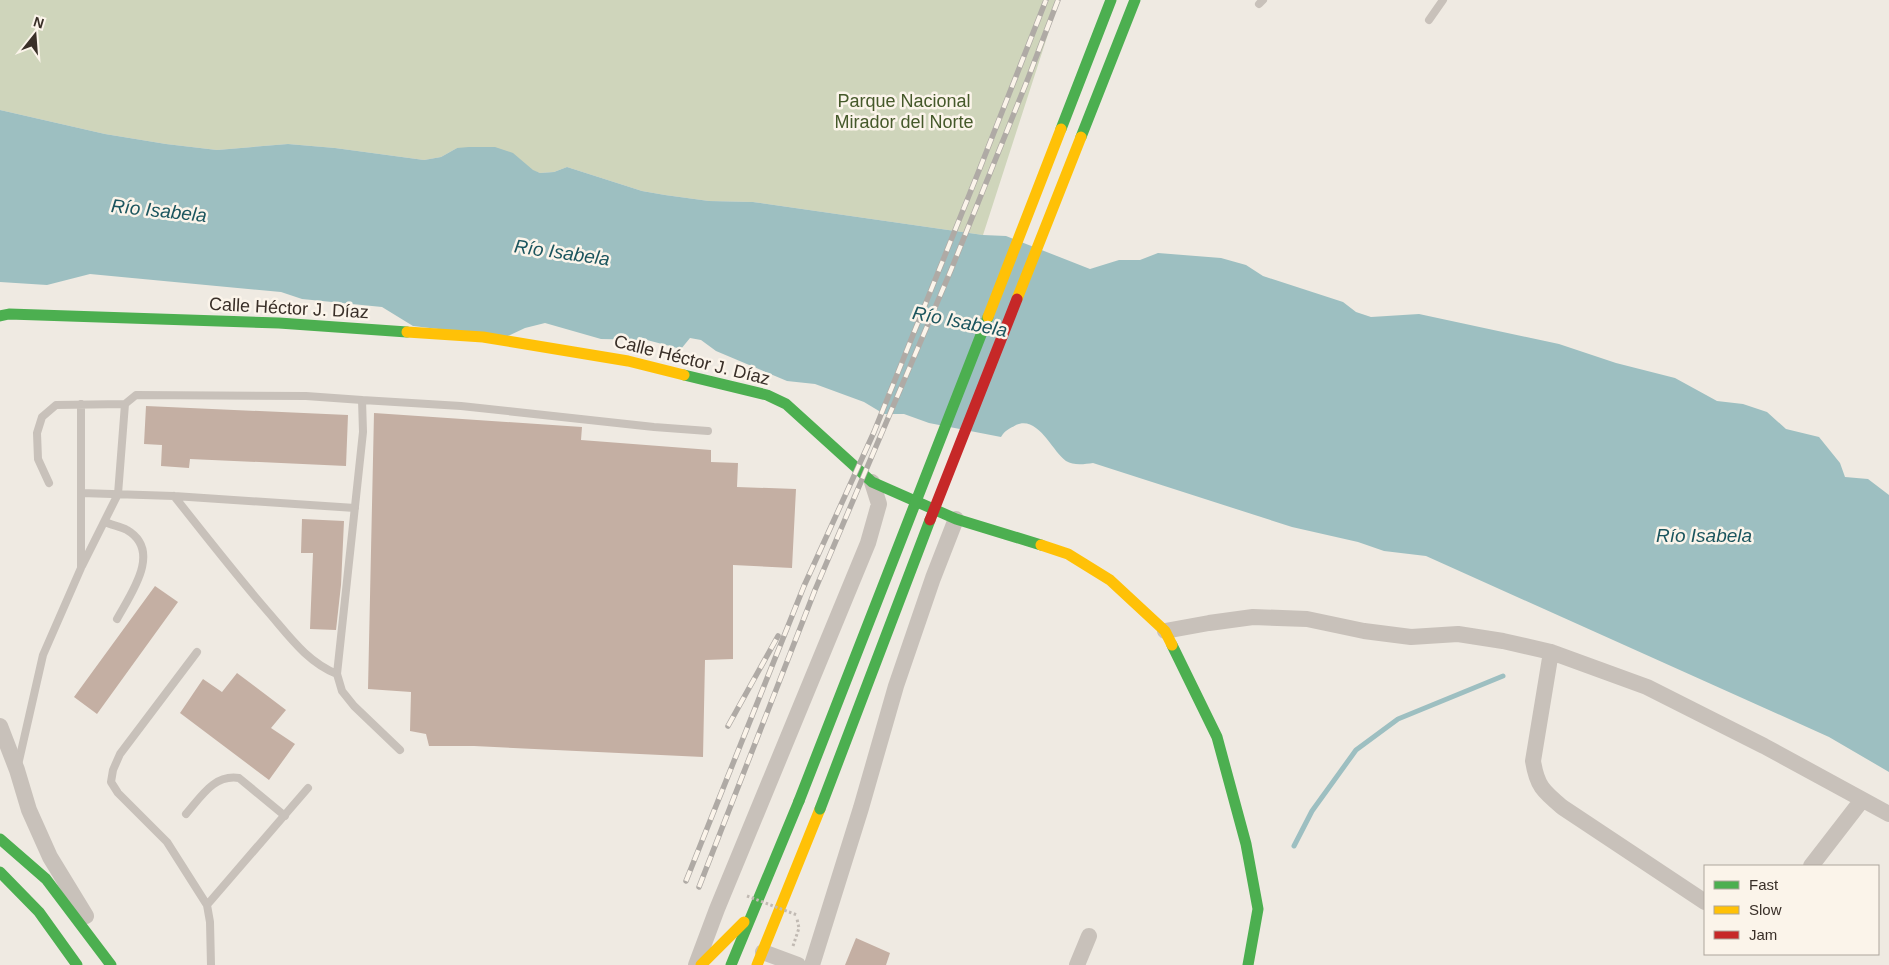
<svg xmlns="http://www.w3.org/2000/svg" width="1889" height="965" font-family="Arial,sans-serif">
	<rect width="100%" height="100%" fill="#efeae2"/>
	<path fill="#cfd5bb" d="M0 0H1059L983 235 753 202 709 201 665 195 642 191 567 167 554 172 540 173 457 148 441 157 424 160 335 148 288 144 217 150 166 144 105 134 0 110Z"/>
	<path fill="#9dbfc1" d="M0 110 105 134 166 144 217 150 288 144 335 148 424 160 441 157 457 148 469 147H495L513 153 533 170 540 173 554 172 567 167 642 191 665 195 709 201 753 202 983 235 1006 236 1090 269 1119 260H1140L1158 253 1221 258 1246 265 1263 276 1343 302 1356 312 1371 317 1419 314 1559 344 1616 363 1675 378 1717 401 1743 404 1767 412 1786 429 1819 437 1840 463 1845 477 1868 479 1889 495V772L1829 737 1426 556 1384 551 1358 542 1292 527 1093 463C1085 464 1074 466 1066 461 1052 451 1038 415 1016 425 1009 429 1005 430 1001 437L929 423 904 414H884L864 402 815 384 787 381 716 351 701 340 690 338 681 349 647 340 601 339 545 323 525 328 506 337 413 326 382 307 302 299 281 292 90 274 47 285 0 282Z"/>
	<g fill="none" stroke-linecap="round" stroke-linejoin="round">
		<path stroke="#9dbfc1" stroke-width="5" d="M1294 846 1312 811 1356 750 1398 719 1503 676"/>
	</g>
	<path fill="#c4afa3" d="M146 406 348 415 346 466 190 459 189 468 161 466 162 445 144 444Z
		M374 413 582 427 581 440 711 450V462L738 463 737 487 796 489 792 568 733 565V659L705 660 703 757 474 746H429L426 734 410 731 411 692 368 689Z
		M302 519 344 521 341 585 336 630 310 629 313 553H301Z
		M155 586 178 602 97 714 74 697Z
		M237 673 286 710 271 728 295 744 269 780 180 713 203 679 222 692Z
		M856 938 890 953 886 965H845Z"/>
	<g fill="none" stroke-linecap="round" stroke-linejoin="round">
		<path stroke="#c1bab3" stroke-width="3" stroke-dasharray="2.5 2.5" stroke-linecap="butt" d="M793 946 799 928 797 919"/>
		<path stroke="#c8c1ba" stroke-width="8" d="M1259 4 1263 0
			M1429 20 1443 0
			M362 400 461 406 654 427 708 431
			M49 483 38 459 37 433 42 417 56 405 125 404 136 395 306 396 362 400 363 432 337 674 342 691 354 706 400 750
			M81 493V404
			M174 496C205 535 236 575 269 613 289 636 307 662 337 674
			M105 522C112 525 121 527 127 530 163 551 130 595 117 619
			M82 566 118 494 125 404
			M197 652 120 754 113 770 111 782 118 793 167 842 207 905 210 922 211 965
			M18 765 43 655 81 568V493L174 496 355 508
			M186 814C201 797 214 774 239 778L285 816
			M207 905 308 788"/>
		<path stroke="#c8c1ba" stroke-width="16" d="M1165 631 1209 623 1253 617 1307 619 1364 631 1411 637 1458 634 1503 641 1551 652 1647 687 1764 746 1889 814
			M1551 652 1533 761C1537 786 1543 791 1562 807L1705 902
			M0 726 17 770 29 810 50 857 86 916
			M1811 866 1862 800
			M763 952 798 965
			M696 965 717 909 868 543 879 504 872 482
			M812 965 861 808 896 686 933 578 956 519
			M1077 965 1089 936"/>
		<path stroke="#4caf50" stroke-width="11" d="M0 316 9 314 279 323 407 332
			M684 375 767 395 786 404 872 482 956 519 1041 545
			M1172 645 1217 737 1246 844 1258 909 1248 965
			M0 839 46 879 111 965
			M0 872 39 912 77 965
			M731 965 799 801"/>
		<path stroke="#ffc107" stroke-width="11" d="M407 332 483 337 628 361 684 375
			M1041 545 1068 554 1110 580 1165 631 1172 645
			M701 965 744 922
			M757 965 820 809"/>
		<defs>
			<path id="rail" d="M728 726 778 636
				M686 881 804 586 874 432 980 168 1046 0
				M699 887 815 590 951 270 1027 81 1058 0"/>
		</defs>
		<use href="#rail" stroke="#afaaa5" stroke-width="5.5"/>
		<use href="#rail" stroke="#fbf4ea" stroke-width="4" stroke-dasharray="11" stroke-linecap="butt"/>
		<path stroke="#c1bab3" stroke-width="3" stroke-dasharray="2.5 2.5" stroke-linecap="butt" d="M747 896 797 915"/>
		<path stroke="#4caf50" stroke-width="11" d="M1061 129 1111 0
			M1081 137 1135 0
			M799 801 988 317
			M820 809 930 520"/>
		<path stroke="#ffc107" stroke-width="11" d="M1017 299 1081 137
			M988 317 1061 129"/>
		<path stroke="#c62828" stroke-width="11" d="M930 520 1017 299"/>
	</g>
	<g text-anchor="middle" stroke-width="5" stroke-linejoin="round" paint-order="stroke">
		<g font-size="18" fill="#45592a" stroke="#fbf4ea">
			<text x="904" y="107">Parque Nacional<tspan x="904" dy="21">Mirador del Norte</tspan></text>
		</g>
		<g font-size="18" fill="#392f28" stroke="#fbf4ea">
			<text transform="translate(289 308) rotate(3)" y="6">Calle Héctor J. Díaz</text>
			<text transform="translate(692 360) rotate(14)" y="6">Calle Héctor J. Díaz</text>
		</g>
		<g font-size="19" font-style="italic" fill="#1b555e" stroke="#fbf4ea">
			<text transform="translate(159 210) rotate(6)" y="7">Río Isabela</text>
			<text transform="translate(562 252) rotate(8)" y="7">Río Isabela</text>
			<text transform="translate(960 321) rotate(11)" y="7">Río Isabela</text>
			<text x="1704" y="542">Río Isabela</text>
		</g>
	</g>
	<rect x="1704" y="865" width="175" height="90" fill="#fbf4ea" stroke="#ada59c"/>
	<rect x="1714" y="881" width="25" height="8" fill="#4caf50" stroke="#ada59c"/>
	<text x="1749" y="890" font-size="15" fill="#392f28">Fast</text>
	<rect x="1714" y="906" width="25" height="8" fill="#ffc107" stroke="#ada59c"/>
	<text x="1749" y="915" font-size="15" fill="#392f28">Slow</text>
	<rect x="1714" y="931" width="25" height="8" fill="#c62828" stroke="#ada59c"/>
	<text x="1749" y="940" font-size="15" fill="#392f28">Jam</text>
	<g transform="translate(35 35) rotate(17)" stroke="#fbf4ea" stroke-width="4" paint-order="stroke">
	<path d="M0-4L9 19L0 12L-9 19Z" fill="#392f28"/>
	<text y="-8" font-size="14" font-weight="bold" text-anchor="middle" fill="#392f28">N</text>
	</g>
</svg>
